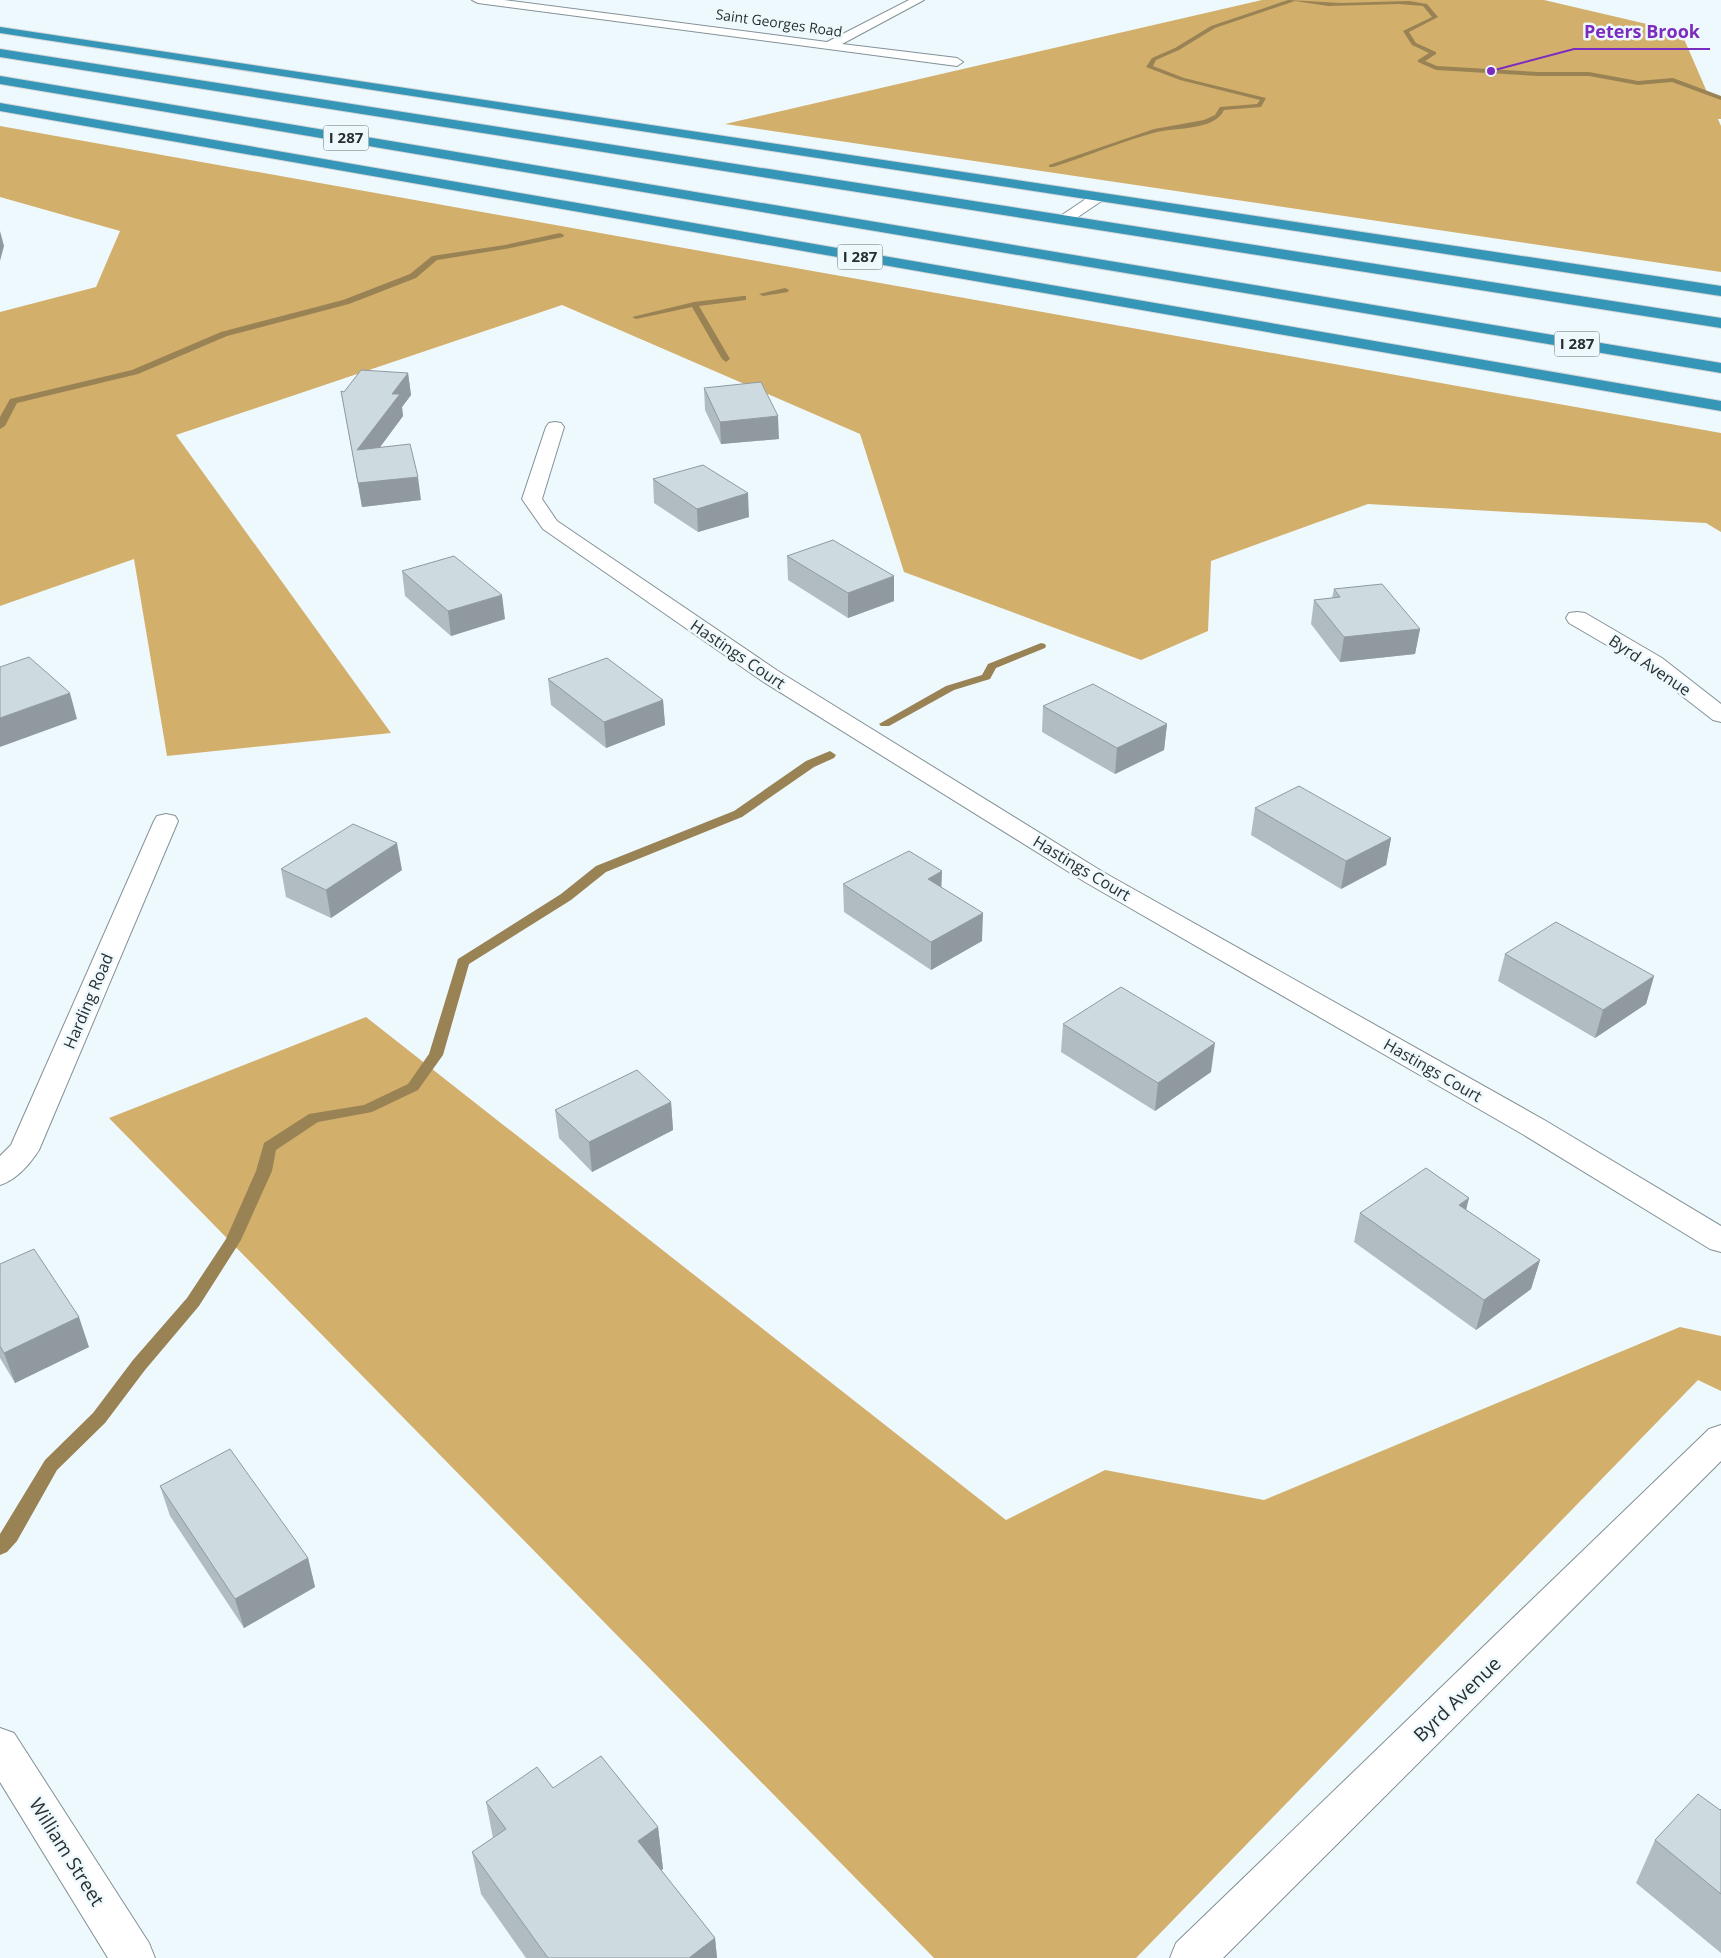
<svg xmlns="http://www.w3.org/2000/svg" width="1721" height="1958" font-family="'Open Sans',sans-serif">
	<rect width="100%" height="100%" fill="#eef9fe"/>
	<path fill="#d3af6c" d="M1262 0H1544L1681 32 1707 92 1721 97V119H1718L1721 126V272L725 124Z
		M0 126 1721 433V532L1706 523 1368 504 1211 561 1208 631 1141 660 904 572 860 434 562 305 176 435 391 733 167 756 134 559 0 606V312L96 287 120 231 0 197Z
		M366 1017 1006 1520 1105 1470 1264 1500 1680 1327 1721 1336V1391L1698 1380 1136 1958H934L109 1118Z"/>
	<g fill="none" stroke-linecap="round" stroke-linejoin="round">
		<path fill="#998254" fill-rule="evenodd" d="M1288 0 1341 3 1409 1 1427 4 1438 17 1409 32 1416 43 1436 52V54L1425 61 1437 66 1538 72H1589L1638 81 1673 78 1721 96V100L1672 82 1638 85 1589 76H1538L1436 70 1418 62V60L1429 53 1412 45 1403 31 1432 17 1423 6 1399 4 1328 6 1295 1 1215 28 1179 50 1156 60 1153 66 1184 78 1266 98 1261 107 1224 110C1214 131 1177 127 1157 132 1122 141 1088 156 1053 167H1049V165L1154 129 1204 120 1215 115 1220 107 1257 104 1260 100 1180 80 1146 67 1152 58 1175 48 1211 26Z
			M560 233 564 235 563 237 505 249 437 260 416 278 349 304 227 336 138 374 17 403 5 426 0 429V417L10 399 132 370 221 332 343 300 410 274 432 256 505 245Z
			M785 288 789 290 788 292 763 296 759 294Z
			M743 296H746V300L699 306 730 359 726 362 722 359 692 307 636 319 632 317 694 302Z
			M1041 643 1045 644 1046 646 1045 648 996 668 990 679 954 690 889 726H881L879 724 946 686 982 675 988 664Z
			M830 751 836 755 834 758 814 767 742 817 606 872 571 900 469 964 443 1055 418 1090 372 1112 318 1122 276 1150 272 1171 241 1240 199 1306 145 1370 105 1423 57 1470 17 1541 7 1552 0 1555V1534L45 1460 93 1413 133 1360 187 1298 226 1239 256 1171 264 1143 309 1114 364 1105 408 1084 429 1054 458 959 561 894 596 866 734 811 806 761Z"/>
		<defs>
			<path id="minor" d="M472 0H504L827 42 909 0H924L842 44 957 58 963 62 957 66 478 3Z
				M1098 193 1103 194 1105 197 1103 200 1069 223H1059L1057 220 1059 217 1093 194Z
				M555 422 561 423 564 427 542 499 557 521 778 671 1103 872 1546 1121 1721 1226V1252L1710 1249 1524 1135 1085 882 762 681 543 529 522 499 546 427 549 423Z
				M1577 612 1585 613 1662 658 1721 704V722L1713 720 1646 668 1569 623 1566 618 1569 613Z
				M166 814 175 816 178 821 39 1150C30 1164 16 1180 0 1185V1156L11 1145 154 821 157 816Z
				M1721 1425V1461L1223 1958H1170L1176 1943 1709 1429Z
				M0 1728 14 1733 149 1943 155 1958H108L0 1782Z"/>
			<path id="highway" d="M0 27 1721 286V296L0 33Z
				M0 49 1721 318V328L0 57Z
				M0 76 1721 363V373L0 84Z
				M0 103 1721 401V411L0 111Z"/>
		</defs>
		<use href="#minor" stroke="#849196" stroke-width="2"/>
		<use href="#highway" stroke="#d4d5d6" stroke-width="2"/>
		<use href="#minor" fill="#fff" fill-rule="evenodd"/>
		<use href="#highway" fill="#3696b8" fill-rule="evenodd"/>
	</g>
	<path fill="#b0bcc2" d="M408 373 411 395 402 407 403 416 380 447 421 500 362 507 341 391 344 392Z
		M704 388 779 439 721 444 705 410Z
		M653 479 749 517 698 532 654 503Z
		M787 556 894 601 848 618 788 580Z
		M402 571 505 619 451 636 405 596Z
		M1334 589 1420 629 1415 654 1340 662 1311 624 1314 600 1332 598Z
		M548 679 663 700 665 725 606 748 551 705Z
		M1043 706 1167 724 1164 750 1115 774 1042 732Z
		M1255 808 1391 838 1386 865 1341 889 1251 835Z
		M281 869 402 870 331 918 286 897Z
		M843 884 941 887 982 941 931 970 844 912Z
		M1505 954 1654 976 1646 1004 1595 1038 1498 981Z
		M1063 1024 1211 1072 1155 1111 1061 1052Z
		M671 1102 673 1130 592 1172 559 1138 555 1110Z
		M1466 1210 1540 1260 1531 1289 1476 1330 1354 1242 1360 1213Z
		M0 1264 89 1347 15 1383 0 1358Z
		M160 1486 308 1558 315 1587 244 1628 170 1516Z
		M553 1788 658 1827 663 1869 661 1870 715 1938 717 1958H526L481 1894 472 1852 493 1838 486 1802Z
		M1721 1809V1953L1636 1883 1655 1840 1720 1810Z"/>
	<path fill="#90999e" d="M0 231 4 246 0 261Z
		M408 373 411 395 402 407 403 416 361 473 357 450 392 394Z
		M778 416 779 439 721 444 720 422Z
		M418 477 421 500 362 507 358 483Z
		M748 493 749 517 698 532 697 509Z
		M894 576V601L848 618V593Z
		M502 595 505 619 451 636 448 611Z
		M1420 629 1415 654 1340 662 1344 637Z
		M70 693 77 719 0 747V718Z
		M663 700 665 725 606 748 604 722Z
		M1167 724 1164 750 1115 774 1117 748Z
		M1391 838 1386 865 1341 889 1346 861Z
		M397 843 402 870 331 918 326 890Z
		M942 871 941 899 928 879Z
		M983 913 982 941 931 970V942Z
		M1654 976 1646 1004 1595 1038 1603 1010Z
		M1215 1043 1211 1072 1155 1111 1158 1083Z
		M671 1102 673 1130 592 1172 589 1142Z
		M1469 1198 1462 1227 1459 1205Z
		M1540 1260 1531 1289 1476 1330 1484 1300Z
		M79 1317 89 1347 15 1383 4 1353Z
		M308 1558 315 1587 244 1628 235 1599Z
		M658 1827 663 1869 643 1884 638 1841Z
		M715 1938 717 1958H689Z"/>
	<path fill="#cddbe1" stroke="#90999e" d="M361 370 408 373 392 394H400L357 450 410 444 418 477 358 483 341 391 344 392Z
		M761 382 778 416 720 422 704 388Z
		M703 465 748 493 697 509 653 479Z
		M833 540 894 576 848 593 787 556Z
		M454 556 502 595 448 611 402 571Z
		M1382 584 1420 629 1344 637 1314 600 1340 597 1334 589Z
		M29 657 70 693 0 718V667Z
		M607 658 663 700 604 722 548 679Z
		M1093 684 1167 724 1117 748 1043 706Z
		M1299 786 1391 838 1346 861 1255 808Z
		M353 824 397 843 326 890 281 869Z
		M909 851 942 871 928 879 983 913 931 942 843 884Z
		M1556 922 1654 976 1603 1010 1505 954Z
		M1121 987 1215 1043 1158 1083 1063 1024Z
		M637 1070 671 1102 589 1142 555 1110Z
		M1426 1168 1469 1198 1459 1205 1540 1260 1484 1300 1360 1213Z
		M34 1249 79 1317 4 1353 0 1346V1264Z
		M230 1449 308 1558 235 1599 160 1486Z
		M601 1756 658 1827 638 1841 715 1938 689 1958H548L472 1852 506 1829 486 1802 537 1767 553 1788Z
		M1698 1794 1720 1810 1721 1809V1894L1655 1840Z"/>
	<g text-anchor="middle" stroke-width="5" stroke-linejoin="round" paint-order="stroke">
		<g font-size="14" fill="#292f31" stroke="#eef9fe">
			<text transform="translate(779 23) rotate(8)" y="5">Saint Georges Road</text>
		</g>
		<g fill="#eef9fe" stroke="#646c6e" stroke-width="1">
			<rect x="323.5" y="125.5" width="45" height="25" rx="4"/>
			<rect x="837.5" y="244.5" width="45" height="25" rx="4"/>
			<rect x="1554.5" y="331.5" width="45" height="25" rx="4"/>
		</g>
		<g font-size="15" font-weight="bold" fill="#292f31">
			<text x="346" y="143">I 287</text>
			<text x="860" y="262">I 287</text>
			<text x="1577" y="349">I 287</text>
		</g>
		<g font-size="16" fill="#292f31" stroke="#eef9fe">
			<text transform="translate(738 654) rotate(34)" y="6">Hastings Court</text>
			<text transform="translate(1650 665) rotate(34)" y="6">Byrd Avenue</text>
			<text transform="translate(1082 868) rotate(31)" y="6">Hastings Court</text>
			<text transform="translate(88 1001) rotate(-67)" y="6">Harding Road</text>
			<text transform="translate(1433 1070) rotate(30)" y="6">Hastings Court</text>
		</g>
		<g font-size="19" fill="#292f31" stroke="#eef9fe">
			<text transform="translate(1457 1699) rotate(-44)" y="7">Byrd Avenue</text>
			<text transform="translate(67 1852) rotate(58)" y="7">William Street</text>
		</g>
	</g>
	<path fill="none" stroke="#7b2cbf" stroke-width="2" d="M1491 71L1574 49H1710"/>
	<circle fill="#7b2cbf" stroke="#eef9fe" stroke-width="2" cx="1491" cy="71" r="5"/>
	<g font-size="18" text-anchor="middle" font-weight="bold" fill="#7b2cbf" stroke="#eef9fe" stroke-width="5" stroke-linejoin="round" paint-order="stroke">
		<text x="1642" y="38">Peters Brook</text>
	</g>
</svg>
